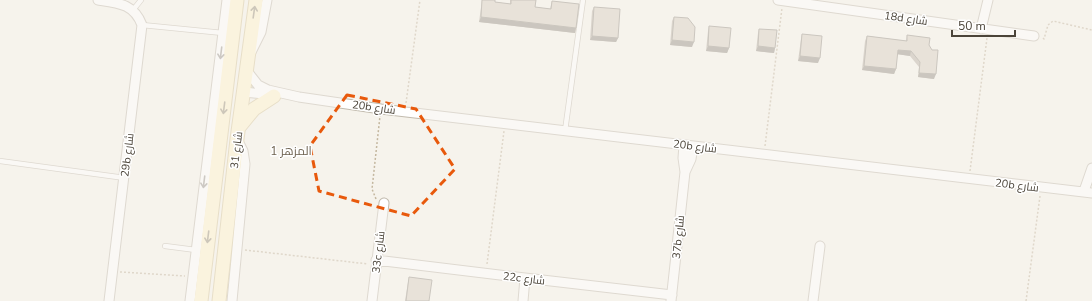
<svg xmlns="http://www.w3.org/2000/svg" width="1092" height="301" font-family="'Nunito Sans',Cairo,sans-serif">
	<rect width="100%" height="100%" fill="#f6f3ec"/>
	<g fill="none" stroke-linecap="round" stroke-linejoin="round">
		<defs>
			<path id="lane" d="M133 10 141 0
				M142 25 223 33
				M565 131 583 0
				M0 161 125 178
				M165 246 196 250"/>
			<path id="street" d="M98 0C119 3 134 4 142 25L109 301
				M778 0 1034 36
				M981 29 988 0
				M251 52 261 32 267 0
				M247 71 258 85 268 90 299 97 381 109 1092 193
				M244 92 272 95
				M685 172 691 159 693 146
				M1084 191 1092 168
				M376 260 525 278 672 295
				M190 301 227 0
				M232 301 245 164 243 151 237 139
				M372 301 384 203
				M523 301 525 278
				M671 301 685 172 683 158 684 145
				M813 301 820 246"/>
			<path id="secondary" d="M240 126 254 109 274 96
				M201 301 237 0
				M219 301 237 139 256 0"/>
		</defs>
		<use href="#lane" stroke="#c2bbae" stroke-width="6"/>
		<use href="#street" stroke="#c2bbae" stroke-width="11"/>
		<use href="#secondary" stroke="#d6c79b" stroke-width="15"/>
		<path stroke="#c4b79f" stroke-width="1.5" stroke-dasharray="2 2" stroke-linecap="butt" d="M1043 38 1044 39 1048 25 1053 21 1092 30
			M406 103 420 0
			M765 146 782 8
			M970 171 987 38
			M376 199 372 189 380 116
			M245 250 368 264
			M487 264 504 131
			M120 272 185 276
			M1026 301 1040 196"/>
		<use href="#lane" stroke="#fff" stroke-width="4.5"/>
		<use href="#street" stroke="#fff" stroke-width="9"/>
		<use href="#secondary" stroke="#fff3cd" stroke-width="13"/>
	</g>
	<path fill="#bab2a6" d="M482 0H495V2L510 4V0H536L535 7 550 9 552 1 576 28 575 33 479 22Z
		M594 7 618 38 616 42 590 40 592 11Z
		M674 17 692 47 670 45 672 21Z
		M709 26 729 48 727 53 706 51 708 31Z
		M759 29 775 48 774 53 756 51 758 33Z
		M802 34 818 63 798 61 801 39Z
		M907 35 929 45 934 79 918 77 919 67 910 56 897 54 896 69 894 74 862 70 865 41 867 36 906 41Z
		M409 277 429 301H405L408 282Z"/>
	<path fill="#979187" d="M481 17 576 28 575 33 479 22Z
		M592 36 618 38 616 42 590 40Z
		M672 40 694 42 692 47 670 45Z
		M708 46 729 48 727 53 706 51Z
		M758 46 775 48 774 53 756 51Z
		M898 50 911 51 910 56 896 54Z
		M800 56 820 58 818 63 798 61Z
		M864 66 896 69 894 74 862 70Z
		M919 73 936 74 934 79 918 77Z"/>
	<path fill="#d8cfc1" stroke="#979187" d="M482 0H495V2L511 4V0H536L535 7 551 9 552 1 579 4 576 28 481 17Z
		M594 7 620 9 618 38 592 36Z
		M674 17 688 18 695 27 694 42 672 40Z
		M709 26 731 28 729 48 708 46Z
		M759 29 777 30 775 48 758 46Z
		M802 34 822 36 820 58 800 56Z
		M907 35 930 38 929 45 932 50H938L936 74 919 73 920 62 911 51 898 50 896 69 864 66 867 36 907 41Z
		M409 277 432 280 429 301H406Z"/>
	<defs><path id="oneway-shaft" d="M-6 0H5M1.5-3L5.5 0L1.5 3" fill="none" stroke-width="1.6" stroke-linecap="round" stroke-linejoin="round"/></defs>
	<g stroke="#9c937c">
		<use href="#oneway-shaft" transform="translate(254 12) rotate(-82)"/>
		<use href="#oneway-shaft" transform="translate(224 108) rotate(97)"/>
		<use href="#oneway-shaft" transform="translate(208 237) rotate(97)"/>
	</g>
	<g stroke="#9c9892">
		<use href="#oneway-shaft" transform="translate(221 53) rotate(97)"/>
		<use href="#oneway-shaft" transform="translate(204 182) rotate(97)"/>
	</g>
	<path d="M0 0H1092V301H0ZM347 95 416 109 455 169 411 216 319 191 310 146Z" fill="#f6f3ec" fill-opacity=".55" fill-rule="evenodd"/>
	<path fill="none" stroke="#e8590c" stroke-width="3" stroke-dasharray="8 5" stroke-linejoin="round" d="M347 95 416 109 455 169 411 216 319 191 310 146Z"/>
	<g text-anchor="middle" stroke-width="3" stroke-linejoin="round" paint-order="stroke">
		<g font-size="11" fill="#4b4439" stroke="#fff">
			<text transform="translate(906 18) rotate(8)" y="4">18d شارع</text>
			<text transform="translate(374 107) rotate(8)" y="4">20b شارع</text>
			<text transform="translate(695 146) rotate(7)" y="4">20b شارع</text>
			<text transform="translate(236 150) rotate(-83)" y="4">شارع 31</text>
			<text transform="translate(127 155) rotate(-83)" y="4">29b شارع</text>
			<text transform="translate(1017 185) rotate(7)" y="4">20b شارع</text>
			<text transform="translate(678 237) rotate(-84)" y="4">37b شارع</text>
			<text transform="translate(378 252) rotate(-83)" y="4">33c شارع</text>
			<text transform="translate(524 278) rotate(7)" y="4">22c شارع</text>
		</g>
		<g font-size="12" fill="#6e6250" stroke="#fff">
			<text x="291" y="155">المزهر 1</text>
		</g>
	</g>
	<path d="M952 30v6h63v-6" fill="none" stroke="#4b4439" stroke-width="2"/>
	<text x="958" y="30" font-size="12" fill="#4b4439" stroke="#ffffff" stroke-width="3" paint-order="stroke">50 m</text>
</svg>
